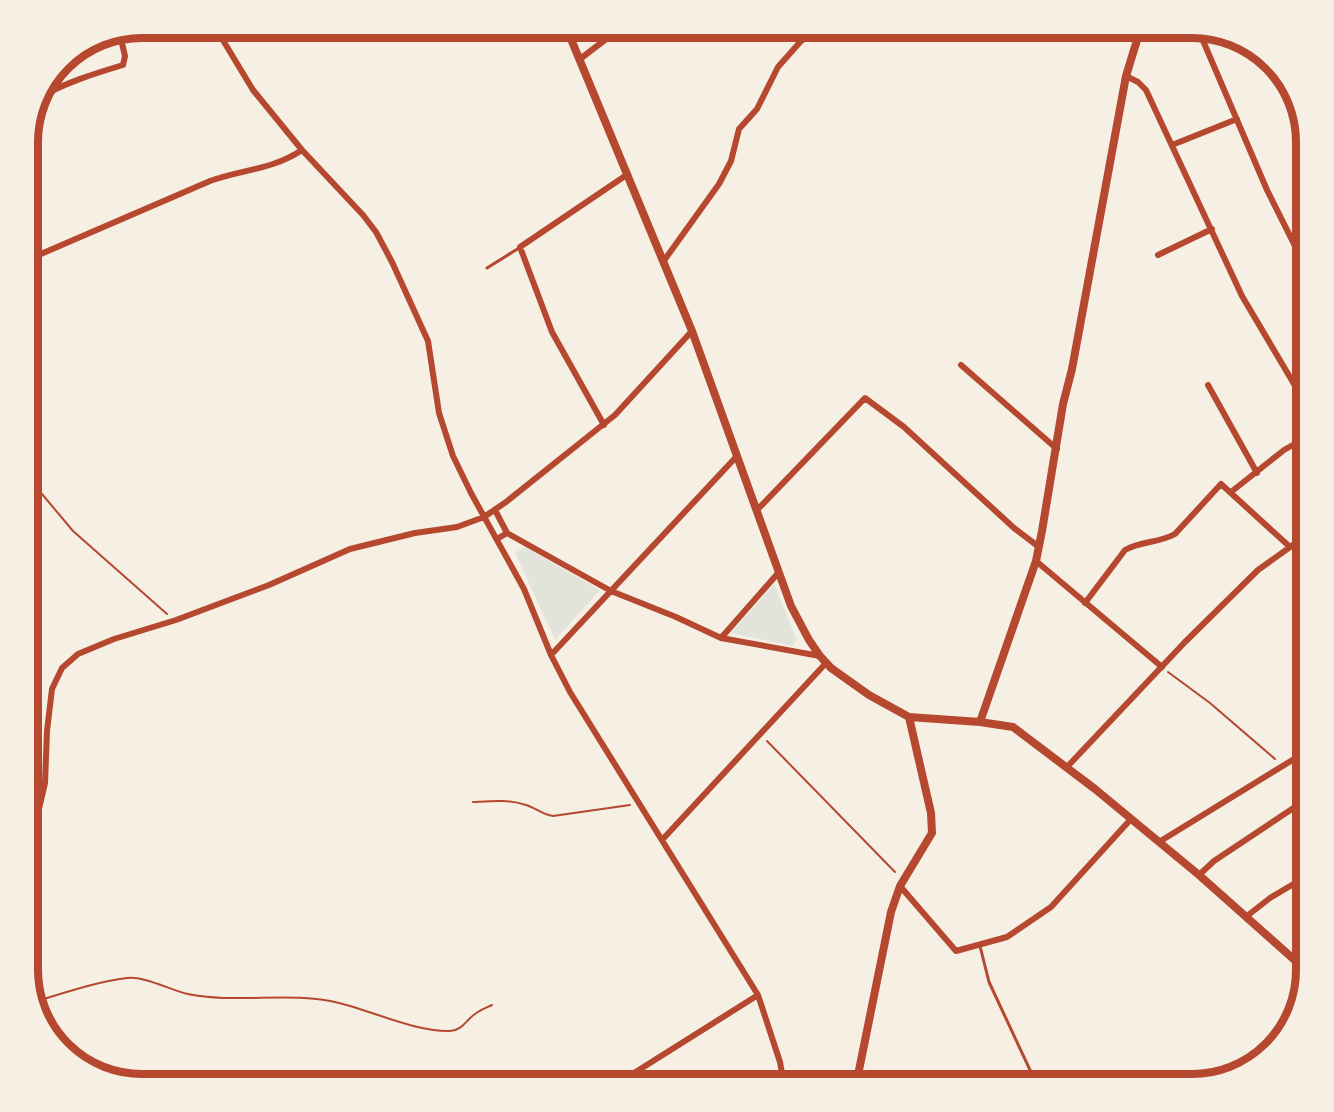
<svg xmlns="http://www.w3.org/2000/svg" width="1334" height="1112" font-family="Georgia,serif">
	<rect width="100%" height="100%" fill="#f6efe4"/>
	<path fill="#e2e4dc" d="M525 547 600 590 555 640 515 553Z
		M774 584 797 640 793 646 731 633Z"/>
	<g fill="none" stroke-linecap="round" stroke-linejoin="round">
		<path stroke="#b5482f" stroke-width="2" d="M27 483 42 494 73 531 167 614
			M1299 553 1307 558
			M1168 672 1210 703 1275 759
			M767 741 895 872
			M473 802C491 801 509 799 526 805 536 808 543 815 553 816L630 805
			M34 1002C64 993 95 982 127 978 145 976 170 990 188 994 236 1004 291 991 339 1003 372 1011 416 1032 450 1031 463 1030 466 1020 475 1014 480 1010 486 1008 492 1005"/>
		<path stroke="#b5482f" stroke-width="3" d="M487 268 519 248
			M980 946 989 982 1037 1085"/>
		<path stroke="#b5482f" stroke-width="6" d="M215 27 253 90 302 150 363 215 376 232 392 262 428 341 439 413 453 456 471 493 524 589 551 655 570 692 758 995 780 1062 784 1085
			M1198 29 1267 190 1307 270
			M580 59 622 27
			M1126 76 1138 82 1146 90 1242 296 1307 406
			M37 99C64 83 93 74 123 65L125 56 120 35
			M1172 145 1237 119
			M1158 255 1212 229
			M27 260 210 181C243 169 272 170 302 150
			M663 262 719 184 731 161 739 129 757 109 778 67 801 41 823 27
			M961 365 1057 449
			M1208 385 1257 473
			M604 425 552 332 520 247 628 174
			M1231 492 1284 450 1307 437
			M495 510 507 533
			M757 510 865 398 904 427 1014 528 1039 547
			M497 539 507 533 611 591 676 617 721 638 820 656
			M1036 561 1162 667
			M1085 603 1125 550C1141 541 1159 543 1175 534L1221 484 1290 547
			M721 638 779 572
			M551 655 737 456
			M1067 767 1185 642 1258 570 1307 535
			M662 840 826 663
			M1159 842 1307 751
			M27 847 34 830 45 783 47 731 52 689 62 668 78 654 114 639 176 620 269 585 350 549 415 533 457 527 484 517 506 502 615 415 692 331
			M1199 875 1214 861 1307 799
			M900 886 956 951 1007 937 1051 907 1131 819
			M1247 916 1270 898 1307 876
			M615 1085 758 995"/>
		<path stroke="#b5482f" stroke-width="8" d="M566 27 692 331 791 606 809 640 820 656 831 668 869 695 909 717 980 722 1013 727 1095 789 1199 875 1307 971
			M980 722 1036 561 1042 531 1063 404 1072 369 1126 76 1141 27
			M856 1085 891 912 900 886 932 833 931 813 909 717"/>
	</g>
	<path d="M0 0H1334V1112H0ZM142 38H1192A104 104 0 0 1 1296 142V970A104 104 0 0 1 1192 1074H142A104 104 0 0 1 38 970V142A104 104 0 0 1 142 38Z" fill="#f6efe4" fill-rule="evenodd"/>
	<path fill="none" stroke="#b5482f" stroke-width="8" d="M142 38H1192A104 104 0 0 1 1296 142V970A104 104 0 0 1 1192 1074H142A104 104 0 0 1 38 970V142A104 104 0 0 1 142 38Z"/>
</svg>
